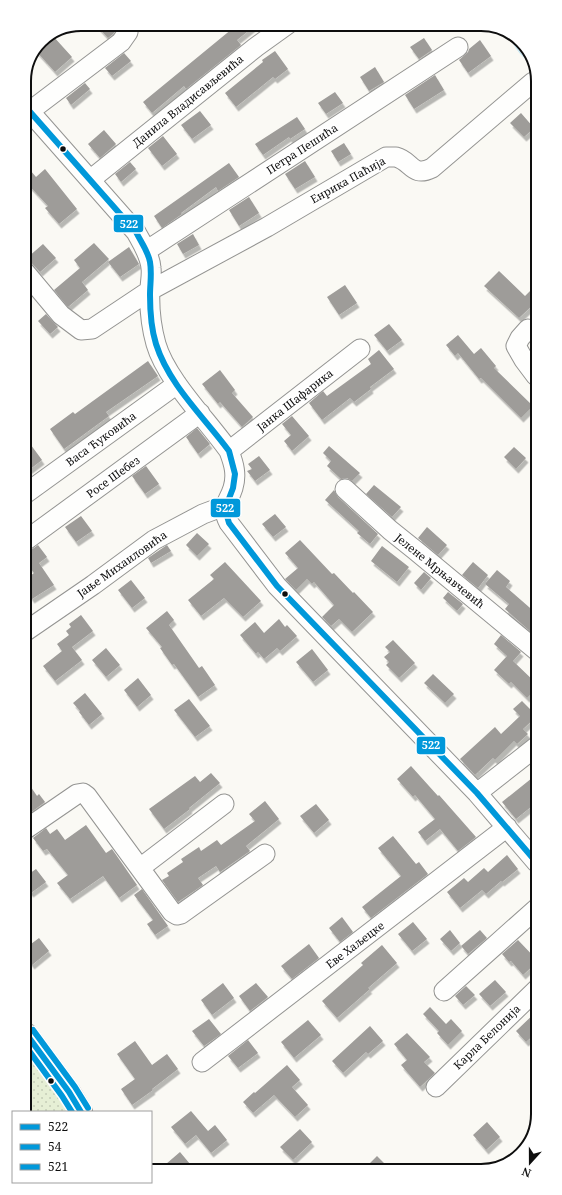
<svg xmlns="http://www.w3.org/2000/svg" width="562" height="1195" font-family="'Noto Serif',serif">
	<defs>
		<pattern id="grass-dots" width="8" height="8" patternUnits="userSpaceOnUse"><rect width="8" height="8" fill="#e6efd5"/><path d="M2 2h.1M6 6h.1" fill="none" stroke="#c4ccb6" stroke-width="1.8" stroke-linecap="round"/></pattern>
		<filter id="shadow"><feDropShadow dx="2.5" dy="4.5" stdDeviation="0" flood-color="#0004"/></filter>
	</defs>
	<rect width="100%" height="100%" fill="#faf9f4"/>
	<path fill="url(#grass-dots)" d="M27 1036 81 1112H27Z"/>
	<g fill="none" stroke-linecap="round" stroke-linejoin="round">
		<path stroke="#cce9f3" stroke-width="4" d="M509 33C515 43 522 58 534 61"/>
	</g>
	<path fill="#9e9c99" filter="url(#shadow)" d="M95 24H118L117 28 113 34 108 38Z
		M238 24H257L237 40 241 45 186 89 184 86 152 113 143 102Z
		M53 36 72 57 55 72 36 51Z
		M424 38 432 50 419 59 410 47Z
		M480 40 491 56 468 73 459 60 468 52 469 49Z
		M275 51 288 69 275 79 273 77 236 107 225 93 263 62 262 60Z
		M124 53 131 61 112 76 105 68Z
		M375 67 384 82 369 91 360 77Z
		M435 75 444 90 414 109 405 95Z
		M85 83 90 89 71 105 66 98Z
		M335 92 343 103 326 114 318 103Z
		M200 111 211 125 192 139 181 125Z
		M521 113 534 128 524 137 510 123Z
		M297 117 305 129 290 139 289 137 263 155 255 144Z
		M104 130 116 144 100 158 88 144Z
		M163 136 177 154 162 166 148 148Z
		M344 143 351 154 338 162 331 151Z
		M305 161 315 177 295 189 285 174Z
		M130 162 136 169 121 182 115 174Z
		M24 163 36 177 45 169 77 209 59 224 45 208 48 206 24 180Z
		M229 163 239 177 218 191 216 187 181 213 182 214 162 228 154 216Z
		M249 197 259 213 239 226 229 210Z
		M193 234 199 245 183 254 177 244Z
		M94 243 109 259 82 282 88 290 68 307 54 290 80 268 74 260Z
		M43 244 56 258 40 272 27 258Z
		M129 247 139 264 120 277 108 262Z
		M499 271 525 296 536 285V302L519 318 484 286Z
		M345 285 357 303 339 315 327 297Z
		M46 314 58 327 50 334 38 321Z
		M389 324 402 340 387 351 374 335Z
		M458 335 474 354 481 348 496 366 494 368 533 406 521 418 481 378 479 379 458 353 455 356 446 345Z
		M379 350 394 369 370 387 371 389 354 402 350 398 322 420 309 403 323 391 327 396 371 364 368 359Z
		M148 361 158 376 106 412 109 416 64 449 50 429 73 412 75 414Z
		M220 370 235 390 232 393 253 417 242 427 220 402 218 404 202 384Z
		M292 416 309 436 292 451 284 441 291 435 282 424Z
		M197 428 210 444 198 454 186 437Z
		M25 437 42 460 25 473Z
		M329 446 360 473 352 481 347 478 341 479 327 466 331 461 323 453Z
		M514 447 526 458 516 469 504 457Z
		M259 456 270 470 255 481 247 471 252 469 248 464Z
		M146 466 159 484 145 494 132 476Z
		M374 485 401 507 392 517 366 494Z
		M334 490 338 497 378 534 370 544 357 533 359 531 325 500Z
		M275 514 286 527 273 537 262 524Z
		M81 516 92 531 76 542 65 527Z
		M427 527 447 545 438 555 418 538Z
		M197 533 209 544 197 556 186 545Z
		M300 540 332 574 334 573 353 593 354 592 373 612 352 632 339 619 331 626 322 617 334 605 314 582 312 584 307 579 296 590 285 579 298 568 285 553Z
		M38 545 47 557 39 563 54 585 32 599 26 590V579L34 573 25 561V552L31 550Z
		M167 545 171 551 151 563 148 558Z
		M382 546 409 567 397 582 371 561Z
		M225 562 261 601 243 617 224 598 201 616 188 600 214 579 210 575Z
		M473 562 488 575 478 588 462 575Z
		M497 570 510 581 506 587 537 614V628L532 633 505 609 509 604 485 584Z
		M424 572 431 578 421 590 414 583Z
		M131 580 145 598 132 608 118 590Z
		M448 592 463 604 457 611 443 598Z
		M167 611 174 620 169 625 199 668 202 666 215 685 198 697 174 664 172 665 160 648 162 647 146 628Z
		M81 615 93 631 72 647 82 660 55 681 43 666 62 651 57 644 69 635 66 631 71 627 69 624Z
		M279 619 285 627 287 625 297 636 280 651 277 648 264 659 258 652 256 654 240 635 255 622 264 633Z
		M501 635 521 652 513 661 512 660 537 684V688L527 698 511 682 509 684 494 670 507 656 494 644Z
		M393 640 415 663 399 678 386 665 389 662 384 657 390 652 385 647Z
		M106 648 120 665 106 677 92 660Z
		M312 649 328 670 313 682 296 662Z
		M433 674 454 694 445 703 424 683Z
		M138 678 151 695 137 707 124 690Z
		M85 693 102 714 89 725 79 712 80 711 73 703Z
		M189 699 210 726 195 737 174 710Z
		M522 701 537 716 523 729 528 734 517 744 514 741 495 760 493 758 475 775 460 759 495 727 501 734 520 716 513 709Z
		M411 766 438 796 439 795 476 837 458 851 440 829 425 841 418 832 435 819 415 795 413 797 397 779Z
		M211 773 220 783 189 808 190 809 164 829 149 809 195 776 200 782Z
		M537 774V802L516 819 502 802Z
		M26 780 37 796 39 794 45 802 26 816Z
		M265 801 279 819 246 846 250 851 220 872 216 866 198 878 203 885 178 902 162 880 169 876 167 873 183 862 181 859 199 847 201 851 217 840 221 845 255 821 249 814Z
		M316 804 329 820 314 833 300 816Z
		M86 825 106 853 112 849 137 885 119 898 103 876 70 899 57 883 68 875 47 849 43 851 33 838 46 828 50 834 57 829 65 840Z
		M393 836 416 864 419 862 428 874 371 918 362 907 401 876 378 848Z
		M507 855 518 869 502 882 501 881 486 894 482 890 460 908 447 892 464 878 468 882 484 868 488 872Z
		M36 869 46 882 31 893 26 887V876Z
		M142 889 168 926 155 935 147 924 153 920 134 895Z
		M342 917 353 932 340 942 329 928Z
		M413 922 427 939 412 951 398 934Z
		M450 930 460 943 451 951 440 939Z
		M480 930 487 938 468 954 461 946Z
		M39 938 49 951 32 965 27 958V947Z
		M518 940 538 961 523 975 511 961 509 962 502 954Z
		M309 944 319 958 292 979 281 966Z
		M382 945 397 963 368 988 370 989 337 1018 322 1001 363 965 361 963Z
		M495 980 506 992 490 1006 479 994Z
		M223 983 234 998 212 1015 201 1000Z
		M256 983 268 997 250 1011 239 996Z
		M466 986 475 995 463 1005 455 996Z
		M430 1007 446 1024 451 1019 462 1031 448 1045 437 1033 439 1031 423 1014Z
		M538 1010V1031L526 1042 516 1031Z
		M209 1019 221 1034 204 1046 192 1031Z
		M308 1020 321 1035 294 1058 281 1042Z
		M370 1026 383 1041 368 1054 366 1052 343 1073 332 1061Z
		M407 1033 430 1057 424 1062 435 1073 420 1087 401 1065 407 1060 394 1044Z
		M248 1040 258 1053 238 1068 228 1056Z
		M135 1041 152 1065 167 1054 178 1069 152 1089 153 1090 132 1105 121 1089 135 1079 117 1054Z
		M287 1065 300 1080 292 1087 308 1105 295 1117 274 1095 253 1113 243 1102 254 1092 255 1093Z
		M191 1111 208 1131 215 1125 227 1140 211 1153 196 1135 185 1144 171 1127Z
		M487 1122 500 1137 486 1150 473 1135Z
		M300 1129 312 1142 293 1160 280 1147Z
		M180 1152 195 1170H159Z
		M377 1156 390 1169H364Z"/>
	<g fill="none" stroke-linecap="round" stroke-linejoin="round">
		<defs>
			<path id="minor" d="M24 105 136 232C142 243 150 255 151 268 152 275 150 283 150 289 149 308 151 326 156 344 166 379 207 420 229 451 234 464 237 475 233 488 228 504 220 506 229 523L277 586 477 793 537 863
				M30 111 121 42 128 32 129 24
				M90 180 256 47 288 24
				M146 251 458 47
				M25 272 61 315 81 330 92 329 149 291 267 227 386 157C389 157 393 157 396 157 412 161 412 178 432 168L533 82
				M528 329 520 338 516 346 524 360 536 376
				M229 451 360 349
				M345 489 390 530 415 550 537 651
				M25 494 177 384
				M25 541 200 413
				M26 631 93 585 154 540 203 514 219 508H224
				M477 793 537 746
				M26 829 77 794 83 793 87 796 172 912 177 915 181 914 265 854
				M140 868 224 804
				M444 991 537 908
				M202 1062 507 827
				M436 1087 538 988"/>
			<path id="major" d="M27 1035 69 1092 81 1112"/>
		</defs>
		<use href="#minor" stroke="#949492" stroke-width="21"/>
		<use href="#major" stroke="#82817f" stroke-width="24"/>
		<use href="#minor" stroke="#fefefd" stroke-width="19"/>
		<use href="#major" stroke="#ebe5da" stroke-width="22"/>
		<defs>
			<path id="bus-1" d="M24 105 136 232C141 242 148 251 150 262 152 273 150 284 150 295 150 311 151 328 156 344 169 385 204 417 229 451L235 474 233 488 225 509 229 523 277 586 477 793 537 863
				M27 1035 69 1092 81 1112"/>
			<path id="bus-2" d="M27 1048 62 1096 72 1112"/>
			<path id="bus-3" d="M33 1030 75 1087 88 1108"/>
		</defs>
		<use href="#bus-1" stroke="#fff" stroke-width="9"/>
		<use href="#bus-2" stroke="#fff" stroke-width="9"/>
		<use href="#bus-3" stroke="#fff" stroke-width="9"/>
		<use href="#bus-1" stroke="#0098da" stroke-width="6"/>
		<use href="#bus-2" stroke="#0098da" stroke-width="6"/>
		<use href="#bus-3" stroke="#0098da" stroke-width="6"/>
	</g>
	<g fill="#0e0e0e" stroke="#fff" stroke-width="1.5">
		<circle cx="63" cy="149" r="3.5"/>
		<circle cx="285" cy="594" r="3.5"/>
		<circle cx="51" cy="1081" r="3.5"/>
	</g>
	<g text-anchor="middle" stroke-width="4" stroke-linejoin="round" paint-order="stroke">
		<g font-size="11" fill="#0e0e0e" stroke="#fff">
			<text transform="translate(188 101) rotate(-39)" y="4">Данила Владисављевића</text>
			<text transform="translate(302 149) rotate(-33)" y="4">Петра Пешића</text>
			<text transform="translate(348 180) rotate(-29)" y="4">Енрика Паћија</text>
			<text transform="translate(295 400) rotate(-38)" y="4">Јанка Шафарика</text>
			<text transform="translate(101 439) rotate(-36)" y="4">Васа Ћуковића</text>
			<text transform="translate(113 477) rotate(-36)" y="4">Росе Шебез</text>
			<text transform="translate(122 564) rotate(-35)" y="4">Јање Михаиловића</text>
			<text transform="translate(440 571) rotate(39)" y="4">Јелене Мрњавчевић</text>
			<text transform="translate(355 945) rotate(-37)" y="4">Еве Хаљецке</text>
			<text transform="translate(487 1037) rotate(-44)" y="4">Карла Белонија</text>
		</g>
	</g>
	<path d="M0 0H562V1195H0ZM81 31H481A50 50 0 0 1 531 81V1114A50 50 0 0 1 481 1164H81A50 50 0 0 1 31 1114V81A50 50 0 0 1 81 31Z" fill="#fff" fill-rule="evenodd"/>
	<path fill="none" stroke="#0e0e0e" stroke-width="2" d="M81 31H481A50 50 0 0 1 531 81V1114A50 50 0 0 1 481 1164H81A50 50 0 0 1 31 1114V81A50 50 0 0 1 81 31Z"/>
	<g stroke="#fff" stroke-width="1.5">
		<rect x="113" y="214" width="31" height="19" rx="4" fill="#0098da"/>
		<rect x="210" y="498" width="31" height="20" rx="4" fill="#0098da"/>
		<rect x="416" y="736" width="30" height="19" rx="4" fill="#0098da"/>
	</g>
	<g font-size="11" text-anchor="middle" font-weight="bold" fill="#fff">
		<text x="129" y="228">522</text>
		<text x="225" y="512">522</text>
		<text x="431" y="749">522</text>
	</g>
	<rect x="12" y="1111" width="140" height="72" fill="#ffffff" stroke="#9f9f9f"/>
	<rect x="20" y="1124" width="20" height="6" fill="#0098da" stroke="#9f9f9f"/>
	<text x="48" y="1131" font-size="12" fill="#0e0e0e">522</text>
	<rect x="20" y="1144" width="20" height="6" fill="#0098da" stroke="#9f9f9f"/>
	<text x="48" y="1151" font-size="12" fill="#0e0e0e">54</text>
	<rect x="20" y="1164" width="20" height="6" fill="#0098da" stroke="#9f9f9f"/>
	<text x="48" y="1171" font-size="12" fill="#0e0e0e">521</text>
	<g transform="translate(530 1163) rotate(201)" stroke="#ffffff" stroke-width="3" paint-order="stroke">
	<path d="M0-3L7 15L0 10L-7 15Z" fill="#0e0e0e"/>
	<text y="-6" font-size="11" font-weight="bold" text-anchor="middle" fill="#0e0e0e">N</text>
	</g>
</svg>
